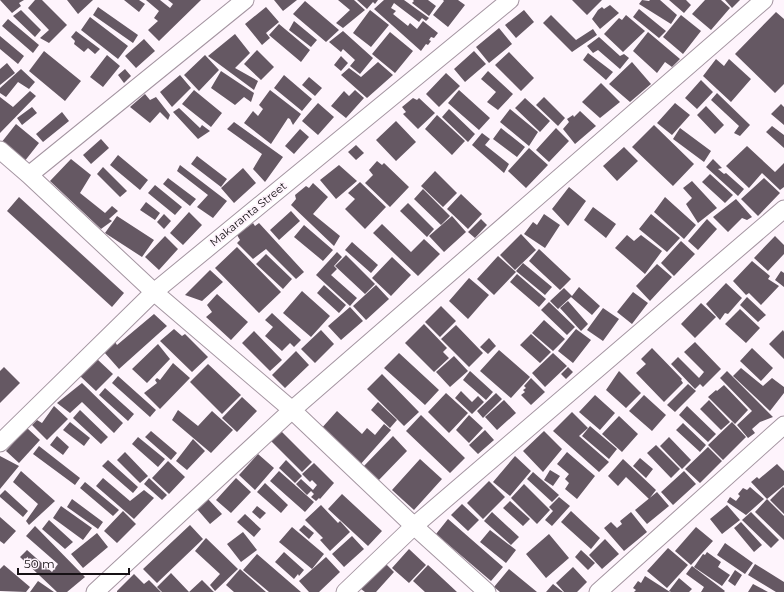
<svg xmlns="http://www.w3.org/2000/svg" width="784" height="592" font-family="Montserrat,sans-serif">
	<rect width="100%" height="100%" fill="#fef4fc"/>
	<path fill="#655863" d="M0 0H24L19 3 21 6 12 13Z
		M35 0H42L67 25 49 43 40 38 49 30 28 8Z
		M67 0H93L78 14Z
		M124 0H139L145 4 139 12Z
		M146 0H160L170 8 173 4 168 0H201L159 41 148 30 158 21 154 18 159 11Z
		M274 0H297L283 11Z
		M338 0H354L365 10 343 28 336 23 350 10Z
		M357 0H378L375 4 373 2 367 9Z
		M384 0H404L429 18 426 21 422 18 419 22 394 3 391 8 396 11 393 14 408 26 410 23 417 29 423 21 438 33 434 38 431 37 429 40 431 41 428 45 426 44 421 51 374 9Z
		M413 0H428L436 6 429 16 412 3 414 1Z
		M443 0H458L465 5 448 27 433 15 444 1Z
		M572 0H602L587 15Z
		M642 0 649 1 650 0H660L677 15 671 24 639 4Z
		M669 0H686L691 5 684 13Z
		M705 0H721L730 8 711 30 692 14Z
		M725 0H740L732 8Z
		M305 1 339 30 326 42 293 14Z
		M610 5 619 13 600 29 592 19 598 10 602 7 604 9Z
		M98 7 138 35 133 43 93 15Z
		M266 7 279 22 266 33 270 38 262 45 245 24Z
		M639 9 666 31 659 38 633 17Z
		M21 10 41 30 35 37 13 16Z
		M370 10 389 25 371 47 353 33Z
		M524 10 534 22 516 38 505 25Z
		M776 12 784 19V84L775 93 735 54Z
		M551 15 576 40 593 29 597 35 572 52 543 23Z
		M626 15 645 31 623 52 604 34 619 18 622 20Z
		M681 15 701 31 683 54 663 37Z
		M90 17 128 46 118 59 81 30Z
		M8 19 39 45 33 53 2 26Z
		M294 21 317 40 311 47 289 30Z
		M279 24 310 50 301 62 269 35Z
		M499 28 512 44 489 63 476 47Z
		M76 31 100 49 95 54 88 48 84 52 74 44 75 41 71 37Z
		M343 31 373 58 360 74 350 66 355 60 343 49 341 52 329 42Z
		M390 32 413 51 395 73 372 54Z
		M648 32 680 59 672 67 665 62 657 73 633 51Z
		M235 34 250 53 235 68 258 81 254 90 208 56Z
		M0 36 24 56 18 64 0 49Z
		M599 37 620 56 624 54 629 58 620 69 598 50 593 53 587 46Z
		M144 39 155 51 136 68 125 56Z
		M257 50 274 67 261 80 244 64Z
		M44 51 81 81 65 101 29 71Z
		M474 51 486 64 465 82 454 69Z
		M509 52 534 78 521 91 495 65Z
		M588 53 613 72 606 80 583 60Z
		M107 55 120 66 103 87 90 77Z
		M205 55 219 70 199 91 184 75Z
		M341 56 348 63 341 71 334 65Z
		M716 59 724 66 729 59 751 79 731 102 703 76Z
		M378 62 393 75 367 98 341 75 349 68 361 77Z
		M632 62 651 84 630 102 609 84Z
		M7 63 15 73 0 85V69Z
		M21 69 35 82 29 89 18 82 6 97 0 93V88Z
		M125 69 131 76 124 83 118 75Z
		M221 71 254 93 251 102 244 97 235 105 211 88Z
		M488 71 513 94 498 110 487 102 496 92 481 79Z
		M446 73 460 86 439 107 426 94Z
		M180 75 191 88 172 107 160 92Z
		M284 75 312 99 302 111 274 88Z
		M309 77 322 88 315 96 302 85Z
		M701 80 713 92 697 109 685 98Z
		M601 83 620 102 600 118 582 102Z
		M194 90 222 113 211 127 182 104Z
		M270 90 301 114 293 125 290 119 288 118 271 144 244 123 253 111 258 116 263 109 259 105Z
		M355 90 364 98 346 118 331 106 344 91 349 96Z
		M459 90 490 118 479 130 448 103Z
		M30 91 36 96 0 133V97L13 107Z
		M717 93 750 125 740 136 734 133 739 126 711 100Z
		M145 94 150 100 156 97 170 115 168 120 160 112 150 123 130 107Z
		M544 97 565 118 558 126 536 105Z
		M413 98 417 100 419 98 435 113 418 129 403 114 406 112 402 107Z
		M525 98 550 121 540 132 515 108Z
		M318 103 334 117 318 135 302 121Z
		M675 103 690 115 672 135 657 123Z
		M781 104 784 107V125L771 114Z
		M706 106 724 125 715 134 697 115Z
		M32 107 37 113 22 125 17 118Z
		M179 108 200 128 202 125 210 131 198 139 173 112Z
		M449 109 475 134 468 142 442 117Z
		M510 109 538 132 529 146 500 122Z
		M580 111 596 126 575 144 563 129 569 122 567 119 573 115 574 117Z
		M62 112 69 121 43 142 36 134Z
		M437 115 465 141 452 155 425 129Z
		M396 121 416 142 396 161 376 140Z
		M234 122 283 157 265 182 253 169 262 154 227 129Z
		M16 124 39 143 24 162 1 143Z
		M654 125 694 164 673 186 632 147Z
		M772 126 784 135V148L766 132Z
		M501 128 525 147 517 157 493 139Z
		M556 128 569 141 549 162 536 150Z
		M680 128 711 151 704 162 673 139Z
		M300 129 309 137 294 154 285 146Z
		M482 133 490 139 485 145 509 164 504 173 472 145Z
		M101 139 109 148 91 164 83 155Z
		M356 145 364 153 356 160 348 152Z
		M747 146 775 172 784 163V187L780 190 762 173 749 188 726 166Z
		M624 147 638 161 617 181 603 166Z
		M529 148 548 165 526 188 508 171Z
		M118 155 148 180 140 190 110 165Z
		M197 156 227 179 221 187 191 164Z
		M71 159 91 175 80 193 105 213 112 206 118 211 109 219 112 221 101 229 50 181Z
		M713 159 722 168 718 169 724 174 726 173 744 189 738 196 706 167Z
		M377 161 382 165 384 163 409 187 390 207 365 183 373 175 369 170Z
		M180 165 227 201 213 218 197 207 208 195 177 171Z
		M339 165 357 181 336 199 320 180Z
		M103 167 127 191 120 197 97 174Z
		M243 168 256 183 234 203 221 188Z
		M435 171 457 193 443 207 421 186Z
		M710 174 733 195 725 203 702 182Z
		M168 178 196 199 190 206 163 184Z
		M764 178 780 193 758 216 741 199Z
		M692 181 717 208 698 223 686 204 692 198 683 188Z
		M360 182 386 207 365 229 345 209 355 199 348 193Z
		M313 183 328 197 313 214 340 236 334 246 291 205 296 199 295 195 306 186 309 188Z
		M155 185 182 207 175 215 148 193Z
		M569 187 586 201 568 226 552 209Z
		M423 189 450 216 441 225 414 199Z
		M461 194 482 214 468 229 447 209Z
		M19 197 124 293 112 307 7 211Z
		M665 197 696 225 684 239 654 212Z
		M736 199 752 217 747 220 742 218 728 232 713 217Z
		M146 202 160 213 155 220 140 210Z
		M408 203 434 229 427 237 400 211Z
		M593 207 616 224 606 238 584 220Z
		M291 211 300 221 279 240 270 230Z
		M189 212 202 225 183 245 170 233Z
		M164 214 171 221 164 229 157 222Z
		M544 214 560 225 545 248 524 234 533 222 537 225Z
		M651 214 680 238 667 252 639 229Z
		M117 216 154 240 142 257 105 233Z
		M452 216 466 232 444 252 429 236Z
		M481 219 487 225 475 238 468 232Z
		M707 219 717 229 698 250 688 241Z
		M253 223 255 226 259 223 304 272 296 279 266 249 253 259 237 243 240 240 237 235Z
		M382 224 411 252 424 239 440 254 418 276 373 233Z
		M304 225 333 250 323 261 294 237Z
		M521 234 536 250 515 270 500 255Z
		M627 235 634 241 641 235 662 251 645 274 615 248Z
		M165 236 178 249 159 270 145 257Z
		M775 236 784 245V254L768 271 754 258Z
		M681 241 695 254 674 276 661 263Z
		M352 242 378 265 371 273 345 250Z
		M237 247 281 292 259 313 215 268Z
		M539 249 571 279 560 290 529 261Z
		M337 252 342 257 334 266 337 269 331 275 357 298 350 306 316 275Z
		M266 254 292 279 283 289 256 264Z
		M346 255 375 284 365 294 335 266Z
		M498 256 516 272 494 295 477 279Z
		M392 257 411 275 391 296 372 278Z
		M752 261 770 276 768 279 779 286 761 305 749 293 746 295 733 281Z
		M523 263 552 287 545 295 516 271Z
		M657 264 672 277 650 301 636 286Z
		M210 270 223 282 202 301 185 295Z
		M781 271 784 273V287L775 280Z
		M517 274 546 299 539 307 510 282Z
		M469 278 489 295 468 319 449 301Z
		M726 283 742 298 728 314 725 313 720 320 706 304Z
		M324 285 346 305 339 313 317 293Z
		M376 285 389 299 366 320 353 306Z
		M579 287 600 306 592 315 571 297 558 309 550 301 564 288 572 296Z
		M302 291 330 316 311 337 283 313Z
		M633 292 648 303 632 324 617 312Z
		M217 294 248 322 231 340 206 317 212 312 207 305Z
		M747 297 766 315 758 322 740 305Z
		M568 301 588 324 581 331 560 308Z
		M549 302 575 327 567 335 541 310Z
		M701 303 716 317 695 338 681 324Z
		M441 306 456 321 440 337 425 322Z
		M350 307 363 321 341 340 328 326Z
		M603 308 619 319 603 341 587 330Z
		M740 309 760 328 746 343 725 324Z
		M272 313 301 340 294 347 290 343 282 351 265 336 273 327 265 320Z
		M154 314 167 326 119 369 104 352 115 342 117 345Z
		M544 320 565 339 553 351 532 333Z
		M424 324 447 348 443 352 449 358 434 372 405 343Z
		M456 325 483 353 469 367 441 339Z
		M174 329 182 336 185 334 208 357 192 372 160 341Z
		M576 329 591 340 573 363 558 351Z
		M321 330 334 344 315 363 301 349Z
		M783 330 784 332V359L769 344Z
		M254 331 282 360 270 371 242 343Z
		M531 334 551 352 540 363 520 345Z
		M489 338 496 346 488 354 480 347Z
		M695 342 721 369 703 387 700 384 695 389 671 364 678 357 699 378 704 372 684 352Z
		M158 344 170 359 147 383 132 369Z
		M652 348 682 379 681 380 683 383 664 402 636 373 646 364 641 359Z
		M752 348 773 368 761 381 740 361Z
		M499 350 530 377 511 398 480 371Z
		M296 351 309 365 285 388 272 375Z
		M399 353 439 390 425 405 384 368Z
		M553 353 567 366 545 387 532 373Z
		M454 356 468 371 450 387 436 372Z
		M97 359 113 374 96 391 80 376Z
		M173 363 190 378 160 409 144 393 157 383 155 380 157 378 160 380Z
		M208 364 241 395 222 414 190 382Z
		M4 367 20 383 0 403V371Z
		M568 367 573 372 566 379 561 374Z
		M741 368 763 386 772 378 784 387V393L770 411 733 376Z
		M470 371 493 392 486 400 463 380Z
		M619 371 641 393 626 408 606 390Z
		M727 371 773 417 760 422 752 429 755 433 748 438 737 425 752 411 720 378Z
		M382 374 419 412 404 426 367 389Z
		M118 376 156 410 150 417 112 383Z
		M531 378 545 392 531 405 521 395 525 392 523 390 526 388 524 386Z
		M82 383 123 423 114 433 82 402 70 413 57 403Z
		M688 384 696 391 675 412 667 405Z
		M724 385 748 410 735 424 708 397 716 390 717 391Z
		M105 388 134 414 128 421 99 395Z
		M461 391 472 402 478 396 484 402 472 414 455 398Z
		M446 393 468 413 449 433 428 412Z
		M496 393 502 399 483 418 477 411Z
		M595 395 615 413 600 430 579 412Z
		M644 395 666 415 652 431 629 411Z
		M242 397 257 411 237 432 222 418Z
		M504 400 516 413 497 430 485 417Z
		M709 400 730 422 721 430 700 409Z
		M378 402 397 420 390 428 371 410Z
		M54 406 68 419 47 440 32 425 37 420 42 423Z
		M687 406 716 434 708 442 679 415Z
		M80 410 108 437 101 444 73 418Z
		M178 410 198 426 212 411 233 430 211 453 172 420Z
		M337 411 362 434 367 428 375 435 384 424 391 430 359 466 320 430Z
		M572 412 588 428 579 436 609 462 599 472 553 431Z
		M421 415 465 458 450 473 406 431Z
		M469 415 483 428 469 443 456 430Z
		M619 416 638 434 622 452 602 434Z
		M70 422 90 438 84 446 63 430Z
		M732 422 746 437 723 460 708 445Z
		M683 423 706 445 700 452 676 430Z
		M590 426 617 449 609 459 582 436Z
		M27 428 40 440 19 463 6 451Z
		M485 430 494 440 478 454 469 445Z
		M151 431 177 453 171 460 145 437Z
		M281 431 312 462 302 472 271 441Z
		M544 431 562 449 543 472 523 451Z
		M57 436 69 447 63 455 50 445Z
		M393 436 407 451 377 482 362 468Z
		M138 437 165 459 158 467 132 444Z
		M669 437 691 460 682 469 660 446Z
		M193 439 205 451 187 470 176 461Z
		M656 445 680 469 671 478 647 453Z
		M39 446 80 478 75 485 33 454Z
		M708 447 722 461 700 483 685 469Z
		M125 452 148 476 140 483 117 460Z
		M567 452 595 476 577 499 565 489 569 483 565 479 569 474 557 464Z
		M258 454 274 468 255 490 239 475Z
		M0 456 19 466 0 489Z
		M515 456 531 471 510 496 493 482Z
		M640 458 653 469 646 478 633 466Z
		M420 459 442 479 414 510 392 490Z
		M623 459 656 490 649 499 626 477 618 486 608 476Z
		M108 460 138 487 133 493 102 466Z
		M286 460 302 476 295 483 279 468Z
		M168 461 185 477 169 494 152 478Z
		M314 463 334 483 320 499 319 498 316 501 311 497 314 494 311 491 307 495 296 484 301 479 313 490 317 485 312 480 310 482 302 474Z
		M777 464 784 471V485L767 499 751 482 757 477 759 479Z
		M550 470 560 476 553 486 544 480Z
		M21 471 55 501 29 525 26 521 38 504 13 482Z
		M279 471 314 502 305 512 270 481Z
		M684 471 696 484 673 505 661 492Z
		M533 472 559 495 552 502 527 479Z
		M103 478 130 501 144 490 154 498 134 519 96 486Z
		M149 478 167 495 162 500 144 484Z
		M236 478 251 492 231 513 216 500Z
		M489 481 505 497 483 519 467 503Z
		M85 482 119 510 113 516 80 488Z
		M265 483 288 505 281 513 257 492Z
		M524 484 550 510 537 524 511 498Z
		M750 487 764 499 746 515 727 502 730 497 736 501 740 496 738 494 743 488 747 490Z
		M783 487 784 488V514L770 500Z
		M5 490 28 511 23 517 0 497V495Z
		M657 492 669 506 647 524 635 510Z
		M342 494 382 531 368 546 328 509Z
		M559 497 570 506 552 526 545 520 553 511 549 507Z
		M72 499 103 522 98 529 67 507Z
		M208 499 222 514 210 524 197 509Z
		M767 499 784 516V540L755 512Z
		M510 501 530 519 523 526 503 508Z
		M462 504 479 520 468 531 451 515Z
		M321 505 338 523 340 521 350 532 330 551 320 540 323 538 305 520Z
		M727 505 740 520 722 534 710 519Z
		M61 506 92 528 83 540 53 518Z
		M257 506 266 513 260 519 252 512Z
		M123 511 136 524 117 543 104 531Z
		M571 511 600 538 591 549 561 522Z
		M492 512 519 537 511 545 484 521Z
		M631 512 647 532 624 551 604 528 611 522 617 528 622 524 620 521Z
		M751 512 779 540 771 548 742 520Z
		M245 514 261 529 254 537 237 522Z
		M0 517 16 531 4 544 0 541Z
		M448 519 503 567 491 581 436 534Z
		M49 520 73 542 65 549 42 529Z
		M741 522 762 545 754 552 734 528Z
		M190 525 203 539 157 583 143 569Z
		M304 525 314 533 309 539 299 530Z
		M35 526 85 577 67 592H57L20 557 27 550 52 572 58 564 26 536Z
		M292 527 324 554 312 569 279 542Z
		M696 527 713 541 691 565 675 551Z
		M490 530 516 550 506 563 480 542Z
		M243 532 257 550 241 562 227 544Z
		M97 533 108 547 83 568 71 554Z
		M549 534 569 558 546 578 526 554Z
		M352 536 364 549 344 567 332 554Z
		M206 538 238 569 215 591 210 585 220 574 195 551Z
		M605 539 619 554 602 569 589 555Z
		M725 543 753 563 745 574 717 555Z
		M668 548 688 565 667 588 647 571Z
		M409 549 426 565 409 583 392 568Z
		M581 550 595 563 588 570 575 557Z
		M284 552 304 570 299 576 298 574 294 579 275 562Z
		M707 552 721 562 718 567 730 575 722 586 694 567 703 554 705 555Z
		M257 554 301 592H269L243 570Z
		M326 557 340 572 319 592H309L299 581Z
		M385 563 394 572 376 592H365L361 589Z
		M755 564 784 582V592H776L748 575Z
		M4 565 30 587 26 592 0 591V569Z
		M428 565 457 592H425L413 581Z
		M692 566 725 591 724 592H701L704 587 686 574Z
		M573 567 587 582 577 592H564L556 583Z
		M240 569 266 592H234L226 585Z
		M509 569 537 592H500L494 587Z
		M735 570 742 575 735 586 728 581Z
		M171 573 189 592 202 580 214 592H162L157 587Z
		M134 574 144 584 149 580 161 592H117V591Z
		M645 576 670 592H634L636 590 633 588 638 581 641 583Z
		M679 578 692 589 689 592H671L669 591Z
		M38 581 54 592H30Z
		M553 584 563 592H546Z
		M753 584 768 592H748Z"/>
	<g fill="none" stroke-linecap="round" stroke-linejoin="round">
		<defs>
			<path id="minor" d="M0 150 29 175 154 292 292 410 414 526 487 592
				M29 175 245 0
				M0 443 154 292 510 0
				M95 592 292 410 764 0
				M345 592 414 526 784 209
				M598 592 784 425"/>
		</defs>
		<use href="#minor" stroke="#a495a1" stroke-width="19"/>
		<use href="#minor" stroke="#fff" stroke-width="17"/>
	</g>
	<g text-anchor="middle" stroke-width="4" stroke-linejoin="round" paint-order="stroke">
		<g font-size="11" fill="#161115" stroke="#fef4fc">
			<text transform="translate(248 214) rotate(-39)" y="4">Makaranta Street</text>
		</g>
	</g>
	<path d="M18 568v6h111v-6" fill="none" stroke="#161115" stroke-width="2"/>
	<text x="24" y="568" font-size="12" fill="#161115" stroke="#fef4fc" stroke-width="3" paint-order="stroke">50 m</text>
</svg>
